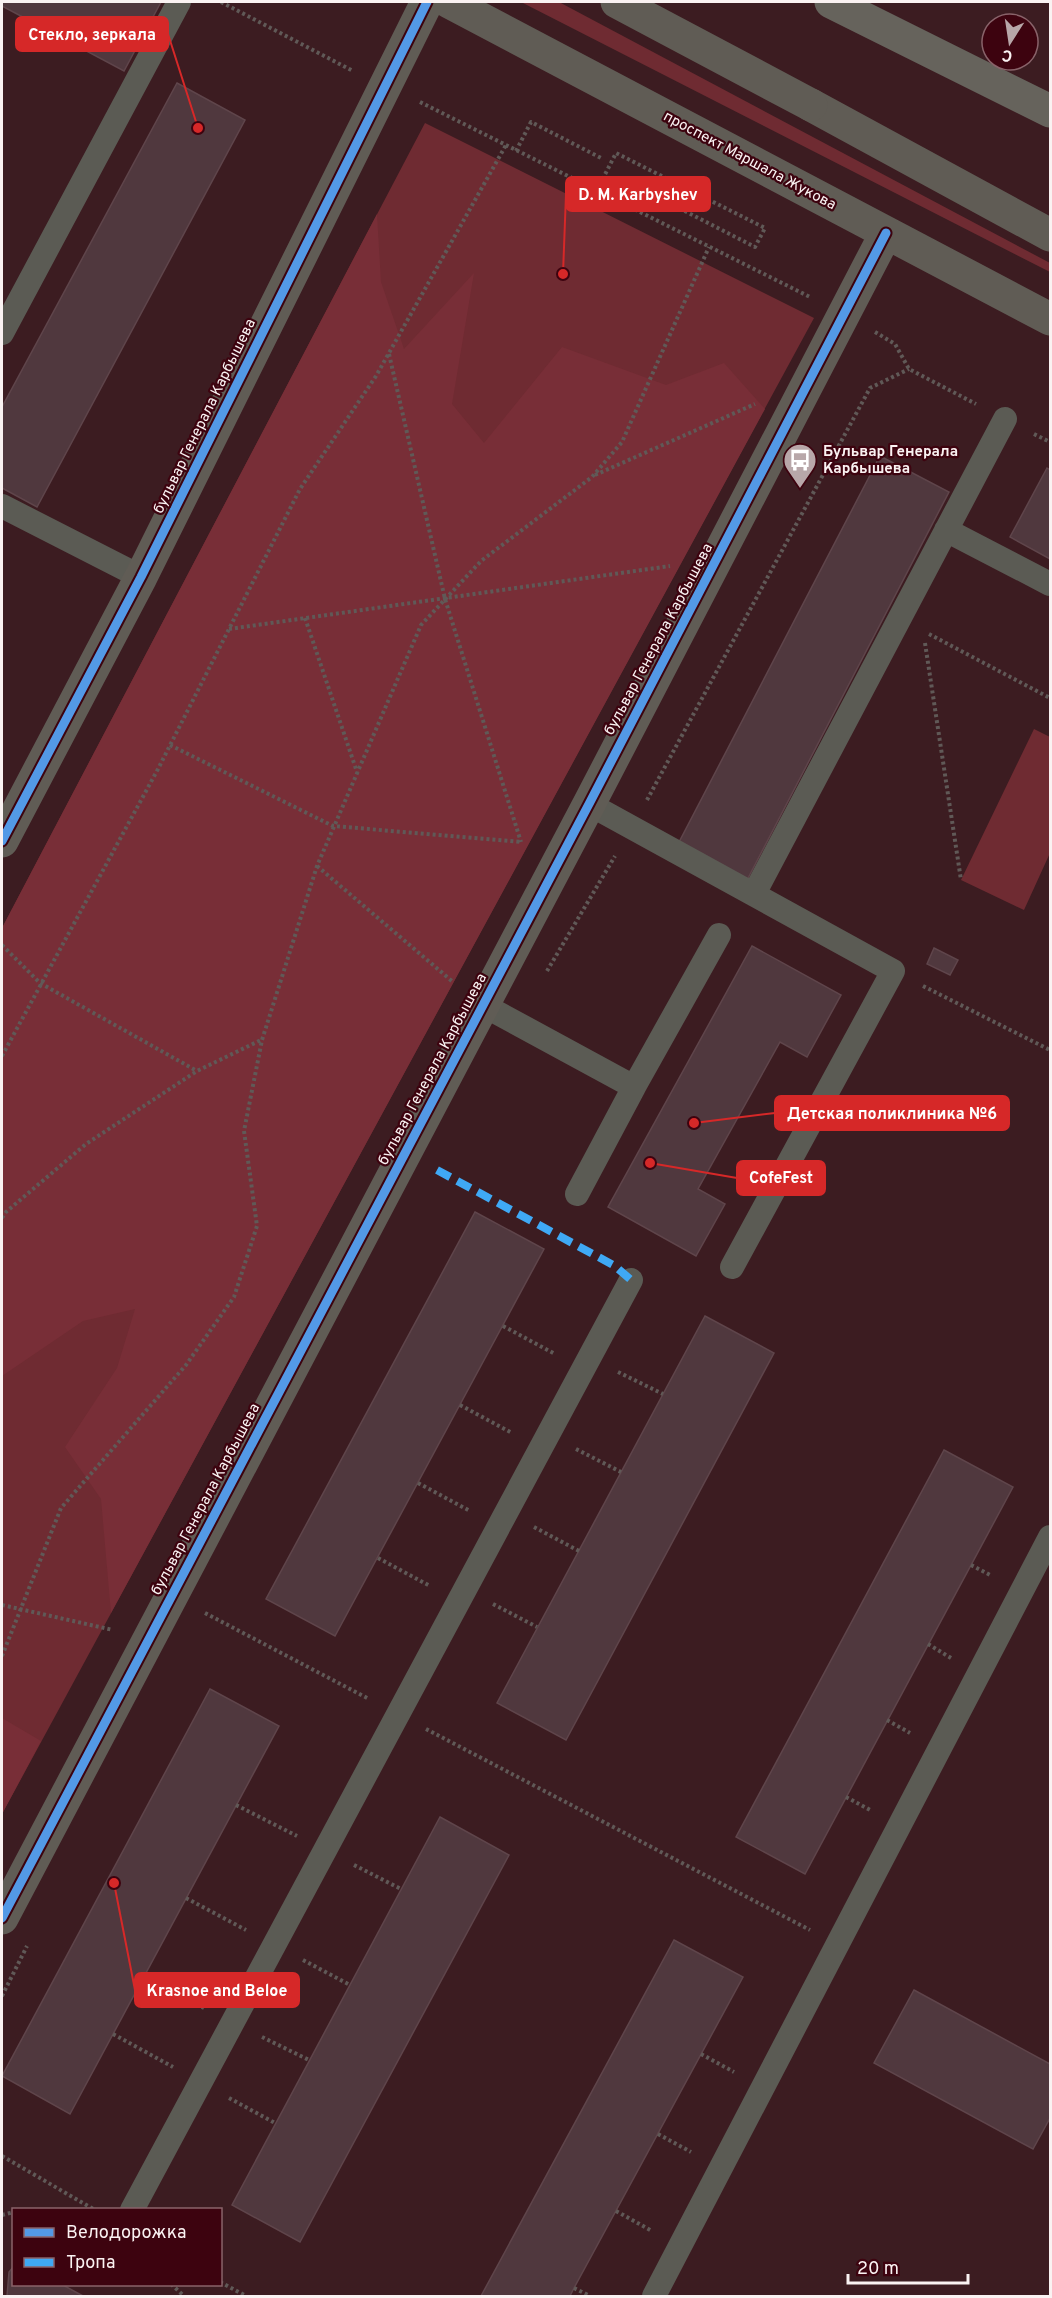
<svg xmlns="http://www.w3.org/2000/svg" width="1052" height="2298" font-family="Overpass,sans-serif">
	<rect width="100%" height="100%" fill="#3c1c21"/>
	<path fill="#6f2b32" d="M521 2H559L1050 263V272Z
		M425 123 814 318 2 1814V928Z
		M1034 729 1050 737V853L1024 910 961 880Z"/>
	<path fill="#782e37" d="M377 214 381 282 404 349 474 273 452 404 484 443 562 347 666 385 724 363 765 409 111 1613 101 1499 65 1447 117 1368 135 1309 83 1321 2 1376V928Z
		M2 1718 41 1741 2 1814Z"/>
	<path fill="#50383e" stroke="#5f454b" stroke-width="1.5" d="M2 2H161L124 71 2 6Z
		M177 83 245 120 37 507 2 488V407Z
		M880 456 949 492 746 882 677 846Z
		M1047 468 1050 470V559L1010 537Z
		M752 946 841 995 807 1057 780 1042 698 1189 725 1204 696 1256 608 1207Z
		M934 948 958 960 950 975 927 964Z
		M475 1212 544 1249 335 1636 266 1599Z
		M705 1316 774 1353 566 1740 497 1703Z
		M944 1450 1013 1487 805 1874 736 1837Z
		M210 1689 279 1726 70 2114 2 2076Z
		M440 1817 509 1855 300 2242 232 2205Z
		M674 1940 743 1977 574 2288 570 2296H481Z
		M914 1990 1050 2064V2118L1033 2149 874 2063Z
		M14 2266V2284H61L83 2296H7L9 2272Z"/>
	<g fill="none" stroke-linecap="round" stroke-linejoin="round">
		<path stroke="#605957" stroke-width="4" stroke-dasharray="3 3" stroke-linecap="butt" d="M221 2 353 71
			M420 102 810 297
			M516 151 531 122 603 159
			M597 190 616 153 765 228 755 247 628 182
			M875 332 895 344 909 369 976 404
			M389 354 445 599 521 842
			M1034 434 1050 442
			M595 475 755 404
			M305 618 357 772
			M229 629 670 566
			M929 634 1050 698
			M925 643 961 880
			M170 745 333 826 522 842
			M647 800 870 388 909 369
			M317 866 453 982
			M2 945 40 983 197 1071
			M547 971 615 856
			M923 986 1050 1050
			M2 1056 158 769 300 489 376 376 506 145
			M2 1218 6 1212 86 1144 197 1071 261 1040
			M503 1326 555 1354
			M618 1372 663 1394
			M460 1405 512 1433
			M576 1449 621 1472
			M418 1483 470 1511
			M534 1527 579 1551
			M378 1558 430 1586
			M971 1565 992 1576
			M493 1604 537 1627
			M2 1605 113 1630
			M205 1613 369 1699
			M928 1644 951 1658
			M2 1656 61 1508 186 1365 234 1297 257 1226 244 1131 262 1040 317 866 421 625 481 561 592 477 622 442 709 247
			M887 1720 910 1733
			M426 1729 810 1930
			M846 1797 872 1811
			M236 1805 297 1836
			M354 1865 401 1889
			M186 1898 246 1930
			M303 1960 350 1985
			M143 1977 204 2008
			M2 1996 27 1946
			M113 2034 173 2067
			M262 2037 309 2060
			M701 2054 734 2072
			M229 2098 275 2123
			M658 2134 691 2152
			M2 2156 95 2210
			M616 2211 652 2231
			M2 2215 14 2212
			M220 2282 246 2296
			M171 2284 184 2296
			M574 2288 590 2296"/>
		<path stroke="#5b5b54" stroke-width="24" d="M2 333 179 2
			M2 506 141 577
			M946 530 1050 584
			M589 804 893 971 732 1267
			M754 894 1005 419
			M483 1005 634 1087 577 1194
			M634 1087 719 935
			M132 2210 631 1280
			M654 2296 1050 1537"/>
		<path stroke="#605c55" stroke-width="33" d="M449 2 1050 319
			M811 105 1050 235
			M2 841 141 577 427 2
			M2 1918 589 804 886 233"/>
		<path stroke="#66635c" stroke-width="33" d="M831 2 1050 111"/>
		<path stroke="#605c55" stroke-width="33" d="M617 2 811 105"/>
		<path stroke="#3fa9f5" stroke-width="8" stroke-dasharray="15 8" stroke-linecap="butt" d="M437 1170 615 1266 631 1280"/>
		<defs>
			<path id="cycleway" d="M2 841 141 577 427 2
				M2 1918 589 804 886 233"/>
		</defs>
		<use href="#cycleway" stroke="#3d030f" stroke-width="13"/>
		<use href="#cycleway" stroke="#5399e6" stroke-width="9"/>
	</g>
	<defs>
		<symbol id="bus-pin" viewBox="-11 -11 22 30"><path d="M0 17L-7.5 6A9.5 9.5 0 1 1 7.5 6Z" fill="#b8a7a9" stroke="#3d030f"/><path d="M-5-6H5V4H4V6H2V4H-2V6H-4V4H-5ZM-3.5-4V0h7V-4ZM-3.5 1.2v1.5H-2V1.2ZM2 1.2v1.5H3.5V1.2Z" fill="#fff"/></symbol>
	</defs>
	<g fill-rule="evenodd">
		<use href="#bus-pin" x="781" y="441" width="38" height="52"/>
	</g>
	<g text-anchor="middle" stroke-width="4.5" stroke-linejoin="round" paint-order="stroke">
		<g font-size="15" fill="#faf2f2" stroke="#3d030f">
			<text transform="translate(750 160) rotate(28)" y="5">проспект Маршала Жукова</text>
			<text transform="translate(204 416) rotate(-64)" y="5">бульвар Генерала Карбышева</text>
			<text transform="translate(658 639) rotate(-62)" y="5">бульвар Генерала Карбышева</text>
			<text transform="translate(432 1069) rotate(-62)" y="5">бульвар Генерала Карбышева</text>
			<text transform="translate(205 1499) rotate(-62)" y="5">бульвар Генерала Карбышева</text>
		</g>
		<g font-size="15" font-weight="bold" fill="#faf2f2" stroke="#3d030f" text-anchor="start">
			<text x="823" y="456">Бульвар Генерала<tspan x="823" dy="17">Карбышева</tspan></text>
		</g>
	</g>
	<path fill="none" stroke="#d62828" stroke-width="2" d="M198 128L168 34M563 274L566 194M694 1123L775 1113M650 1163L737 1178M114 1883L135 1990"/>
	<g fill="#d62828" stroke="#3d030f" stroke-width="2">
		<circle cx="198" cy="128" r="6"/>
		<circle cx="563" cy="274" r="6"/>
		<circle cx="694" cy="1123" r="6"/>
		<circle cx="650" cy="1163" r="6"/>
		<circle cx="114" cy="1883" r="6"/>
	</g>
	<g fill="#d62828" stroke="#d62828" stroke-width="2">
		<rect x="16" y="17" width="152" height="34" rx="6"/>
		<rect x="566" y="177" width="144" height="34" rx="6"/>
		<rect x="775" y="1096" width="234" height="34" rx="6"/>
		<rect x="737" y="1161" width="88" height="34" rx="6"/>
		<rect x="135" y="1973" width="164" height="34" rx="6"/>
	</g>
	<g font-size="16" text-anchor="middle" font-weight="bold" fill="#fff">
		<text x="92" y="40">Стекло, зеркала</text>
		<text x="638" y="200">D. M. Karbyshev</text>
		<text x="892" y="1119">Детская поликлиника №6</text>
		<text x="781" y="1183">CofeFest</text>
		<text x="217" y="1996">Krasnoe and Beloe</text>
	</g>
	<rect width="1052" height="2298" fill="none" stroke="#faf2f2" stroke-width="6"/>
	<rect x="12" y="2208" width="210" height="78" fill="#3d030f" stroke="#89636a" stroke-width="1.5"/>
	<rect x="24" y="2228" width="30" height="9" fill="#5399e6" stroke="#89636a" stroke-width="1.5"/>
	<text x="66" y="2238" font-size="18" fill="#faf2f2">Велодорожка</text>
	<rect x="24" y="2258" width="30" height="9" fill="#3fa9f5" stroke="#89636a" stroke-width="1.5"/>
	<text x="66" y="2268" font-size="18" fill="#faf2f2">Тропа</text>
	<g transform="translate(1010 42) rotate(192)"><circle r="28" fill="#3d030f" stroke="#89636a" stroke-width="1.5"/>
	<path d="M0-4.5L10 22L0 15L-10 22Z" fill="#b8a7a9"/>
	<text y="-9" font-size="16" font-weight="bold" text-anchor="middle" fill="#faf2f2">С</text>
	</g>
	<path d="M848 2274v9h120v-9" fill="none" stroke="#faf2f2" stroke-width="3"/>
	<text x="857" y="2274" font-size="18" fill="#faf2f2" stroke="#3d030f" stroke-width="4.5" paint-order="stroke">20 m</text>
</svg>
